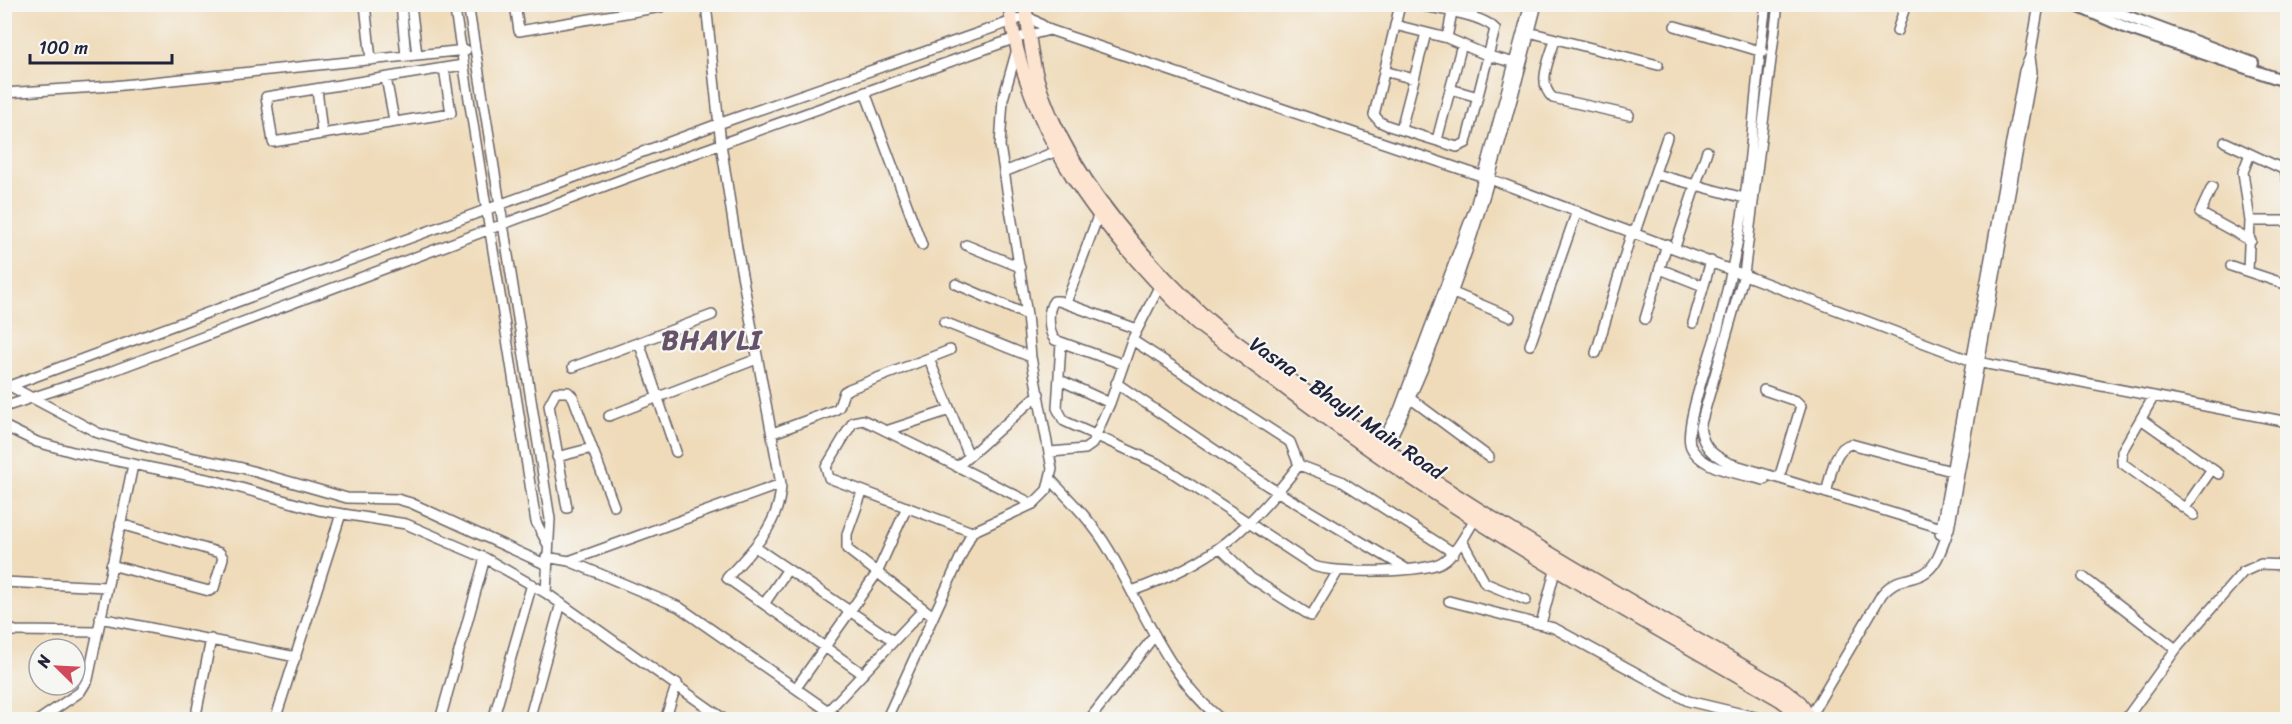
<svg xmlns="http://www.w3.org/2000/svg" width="2292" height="724" font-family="Sriracha,sans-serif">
	<rect width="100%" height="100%" fill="#f6f6f2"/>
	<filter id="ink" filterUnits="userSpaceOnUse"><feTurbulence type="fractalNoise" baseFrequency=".0167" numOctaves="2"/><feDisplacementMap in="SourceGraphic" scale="12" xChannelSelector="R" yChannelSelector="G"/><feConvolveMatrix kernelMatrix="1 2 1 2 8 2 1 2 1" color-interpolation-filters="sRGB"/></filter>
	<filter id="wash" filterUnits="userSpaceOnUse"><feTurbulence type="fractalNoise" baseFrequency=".008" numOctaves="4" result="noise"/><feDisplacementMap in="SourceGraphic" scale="24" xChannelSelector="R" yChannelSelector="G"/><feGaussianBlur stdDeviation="1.35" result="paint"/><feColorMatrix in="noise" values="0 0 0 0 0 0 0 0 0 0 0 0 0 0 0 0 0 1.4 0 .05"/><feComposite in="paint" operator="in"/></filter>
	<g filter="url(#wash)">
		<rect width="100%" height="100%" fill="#efdbba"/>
	</g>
	<g filter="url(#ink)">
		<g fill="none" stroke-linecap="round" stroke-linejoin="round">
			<defs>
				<path id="minor" d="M365 4 371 60
					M401 4 406 56
					M411 4 417 55
					M454 4 536 522 547 543
					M468 4 550 519 546 593
					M515 4 519 31 661 7
					M706 4 721 144 737 248 781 484C780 525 753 549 727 578L863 674
					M1405 4 1399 9 1374 115 1380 122 1389 126 1457 147 1466 143 1495 29C1483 14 1431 8 1412 4
					M1778 4 1744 274 1700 427C1703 447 1711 454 1729 463L1941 528
					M1395 25 1447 38 1489 56 1519 64
					M1675 26 1763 52
					M1050 30 1490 179 1972 361 2288 422
					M1525 31 1658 65
					M1897 31 1906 4
					M1447 38 1452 12
					M1555 40C1550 58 1536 84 1553 98L1629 115
					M444 68 451 113 273 142 266 97 444 68 463 65
					M1384 71 1414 79
					M386 78 394 120
					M317 89 322 133
					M1450 89 1478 97
					M865 92 922 245
					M4 93 113 86 466 50
					M1401 129 1426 33
					M1437 140 1462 44
					M2225 142 2285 170 2288 182
					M1004 172 1057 151
					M1655 174 1744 198
					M2212 187 2200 213 2251 241
					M2250 221H2288
					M1635 232 1667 137
					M966 245 1020 267
					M1675 247 1707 151
					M2231 266 2288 285
					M1660 269 1703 286
					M2248 271 2250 221 2243 172 2250 154
					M956 284 1027 315
					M1451 292 1510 317
					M1066 303 1098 216
					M1645 319 1667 244
					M944 322 1031 357
					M1693 323 1711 261
					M1132 340 1290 442 1299 465 1341 481 1454 553
					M639 342 676 452
					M1061 343 1057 408 1064 421 1161 465 1314 566C1333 574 1425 573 1442 562 1459 551 1467 531 1478 514
					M1530 345 1577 211
					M1596 353 1632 231
					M929 359 969 456
					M1122 364 1055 340C1048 332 1047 309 1054 301H1059L1137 329
					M573 367 712 315
					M1060 380 1110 403
					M1116 383 1268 486 1405 568
					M10 386 98 433 169 453 242 468 347 498 397 499 411 503 547 565
					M4 388 721 123 1027 16 1050 30 1013 39 626 178 104 374 4 407
					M1764 390 1796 401 1801 406 1779 478
					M2154 396 2122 451V463L2194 515
					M1411 399 1489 457
					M609 416 757 359
					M2141 419 2219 474
					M4 426 37 442 73 452 216 481 318 510 406 524 485 558 546 593 725 720
					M886 431 950 410
					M773 433 835 410 839 407 844 392 849 389 950 350
					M1379 447 1399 410 1476 204 1530 4
					M1051 452 1085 449 1092 444 1110 403 1132 340 1160 285
					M1384 452C1456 312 1498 157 1537 4
					M557 457 592 448
					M957 467 1039 394
					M1051 480C1072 502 1093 523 1109 550 1143 608 1168 678 1222 720
					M1764 480C1742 474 1702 470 1691 447 1682 429 1712 351 1718 328 1729 283 1740 237 1746 190 1754 128 1757 66 1766 4
					M862 492 847 534V549L933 616
					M1826 493C1831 477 1833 448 1851 444L1951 471
					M567 508 549 405 556 392H568L573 397 614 506
					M2185 508 2212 469
					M972 532 829 478 826 467 853 422 863 420 874 425 1033 504
					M1940 534 2024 71 2030 57 2039 4
					M1462 541 1485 583 1526 600
					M755 547 894 641
					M1220 548 1251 578 1311 616 1338 571
					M546 557 569 561 679 607 841 720
					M569 561 781 484
					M111 565 209 591 214 588 223 558 220 553 120 524
					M2083 577 2176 649
					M4 582 107 587
					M1132 591C1213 562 1247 532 1299 465
					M1449 601 1554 628 1688 701 1768 720
					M764 604 788 569
					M100 618 296 657
					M1541 624 1555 571
					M4 627 15 631 98 632
					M796 688 877 573 907 507
					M828 711 923 610
					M39 720 80 692 88 679 133 465
					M195 720 211 639
					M275 720 341 514
					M440 720 485 558
					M493 720 532 584
					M529 720 561 603
					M665 720 677 683
					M886 720 972 532 1033 504 1047 490 1052 469 1031 357 1027 315 1000 146 1003 99 1016 53
					M1089 720 1155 635
					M1808 720 1882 594C1899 575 1906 583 1923 574 1938 566 1943 544 1949 529L2032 72 2030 57
					M2125 720 2176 649 2243 572 2261 564 2288 565"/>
				<path id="tertiary" d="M2072 4 2127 28 2288 82
					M2094 4 2253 63"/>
				<path id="secondary" d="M1009 4C1025 135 1101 229 1192 319 1203 330 1218 339 1231 348 1257 368 1283 387 1309 406 1458 517 1619 608 1780 700L1792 709 1797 720
					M1025 4C1029 34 1032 65 1042 93 1072 177 1136 251 1200 312 1232 342 1275 368 1311 395 1462 507 1622 596 1785 690L1800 702 1811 720"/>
			</defs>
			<use href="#minor" stroke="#6a6367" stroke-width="12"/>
			<use href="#tertiary" stroke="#6a6367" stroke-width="14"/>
			<use href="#secondary" stroke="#6a6367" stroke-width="15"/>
			<use href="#minor" stroke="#fff" stroke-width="9"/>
			<use href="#tertiary" stroke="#fff" stroke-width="10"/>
			<use href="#secondary" stroke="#fde4d1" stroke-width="12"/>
		</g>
	</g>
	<g text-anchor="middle" stroke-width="4.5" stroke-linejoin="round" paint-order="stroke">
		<g font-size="21" fill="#22223b" stroke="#f6f6f2">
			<text transform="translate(1347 408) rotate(35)" y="7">Vasna - Bhayli Main Road</text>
		</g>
		<g font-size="27" font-weight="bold" letter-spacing="1.5" fill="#665269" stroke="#f6f6f2">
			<text x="712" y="349">BHAYLI</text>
		</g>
	</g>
	<rect width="2292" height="724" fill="none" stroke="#f6f6f2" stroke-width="24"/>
	<g transform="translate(57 667) rotate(294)"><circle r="28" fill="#f6f6f2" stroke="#a1a1a9" stroke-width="1.5"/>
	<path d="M0-4.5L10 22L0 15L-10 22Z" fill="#d1495b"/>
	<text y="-9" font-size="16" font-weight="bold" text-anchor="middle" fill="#22223b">N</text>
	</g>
	<path d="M30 54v9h142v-9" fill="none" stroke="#22223b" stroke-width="3"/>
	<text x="39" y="54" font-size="18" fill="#22223b" stroke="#f6f6f2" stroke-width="4.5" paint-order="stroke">100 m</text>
</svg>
